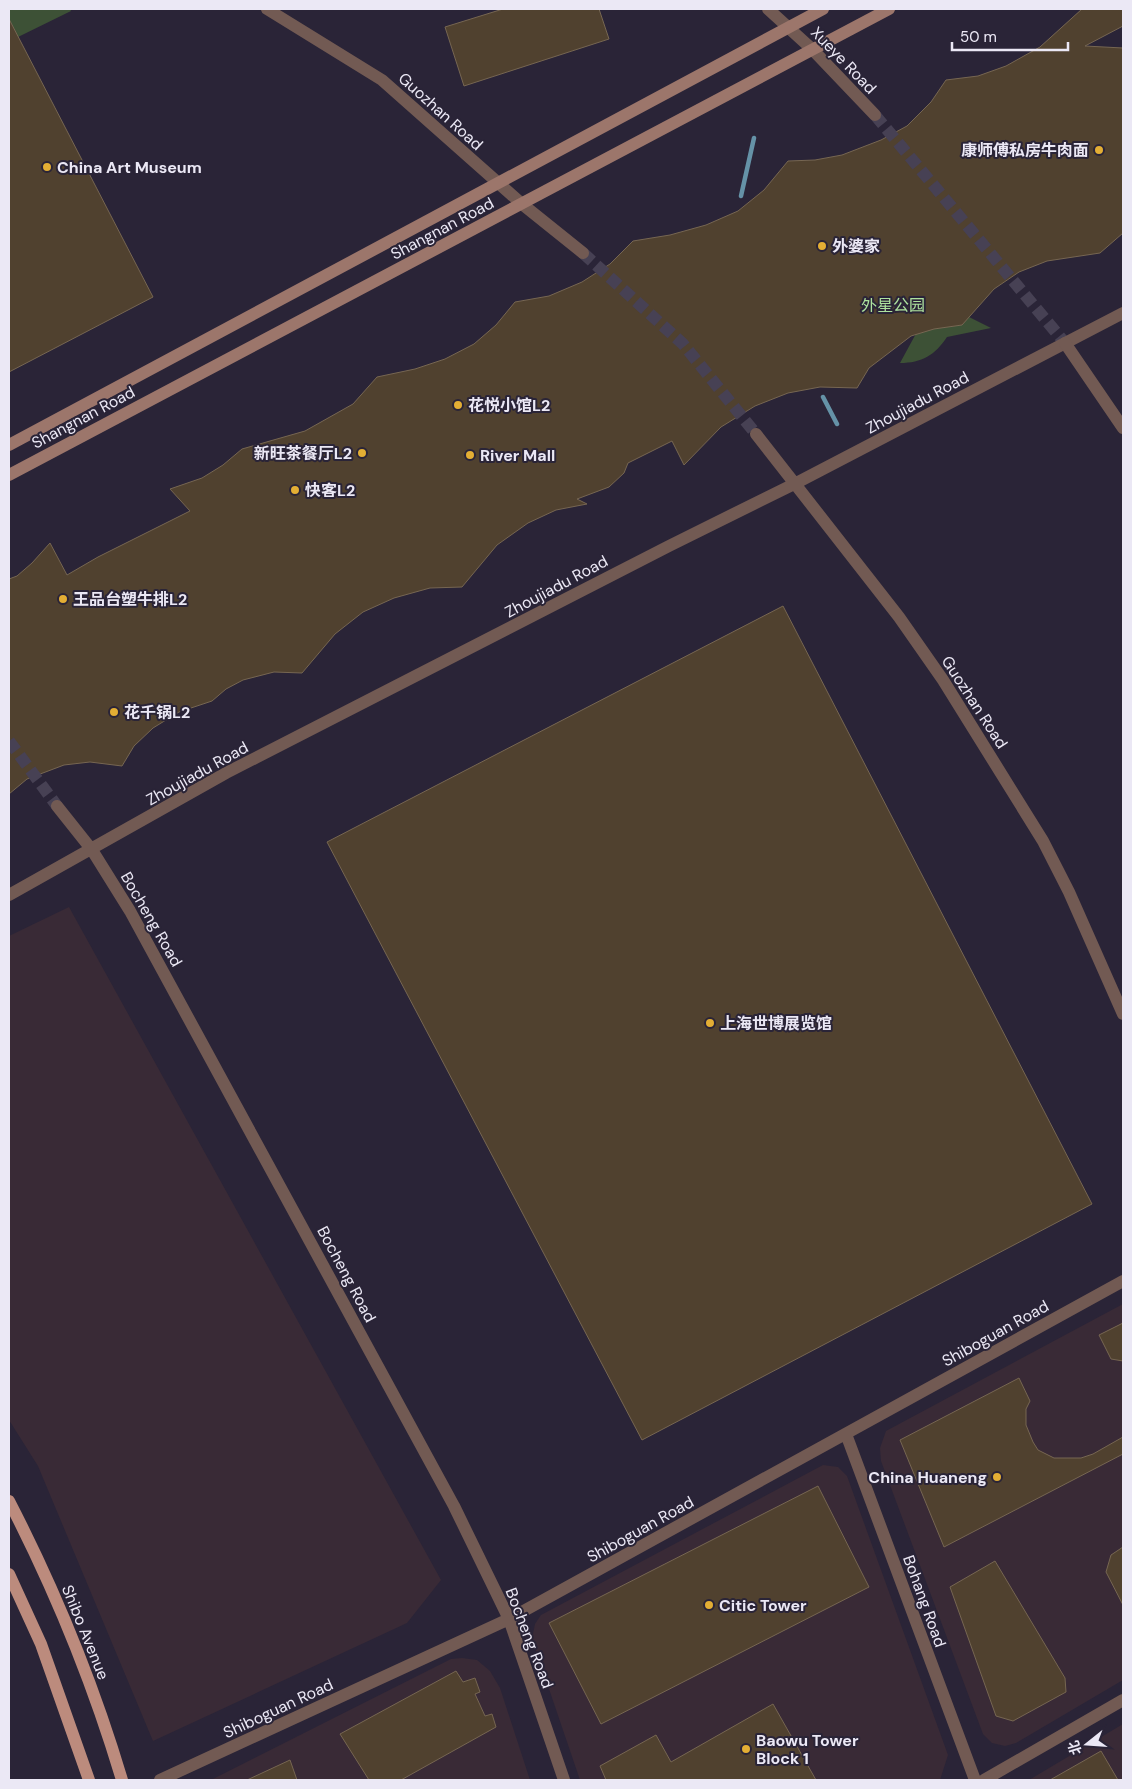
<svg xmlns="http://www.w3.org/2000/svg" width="1132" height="1789" font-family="'DM Sans','Noto Sans SC',sans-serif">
	<rect width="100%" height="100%" fill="#2a2437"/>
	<path fill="#392a36" d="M69 907 441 1580 407 1623 153 1741 38 1466 9 1420V936Z
		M1123 1304V1680L1016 1743 1005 1746 992 1743 983 1734 881 1461 880 1448 886 1431Z
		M823 1465 838 1467 847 1476 948 1755 940 1780H580L532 1639 535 1624 541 1615Z
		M462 1658 477 1660 490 1671 500 1688 530 1780H211L451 1659Z
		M1123 1724V1780H1029Z"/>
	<path fill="#3d5136" d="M9 9H70L71 11 18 37 9 19Z
		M931 306 949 307 991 328 947 337C935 355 922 363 900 363Z"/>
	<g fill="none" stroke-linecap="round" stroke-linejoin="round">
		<path stroke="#6592a7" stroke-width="4.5" d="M741 196 754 138
			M823 397 837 424"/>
	</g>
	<path fill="#50412f" stroke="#766652" d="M503 9H599L609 39 464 86 445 27Z
		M1082 9H1123V26L1085 46 1123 48V233L1100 253 1047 261 1019 272 994 289 962 325 934 329 911 336 869 368 857 388 820 387 788 393 755 406 721 427 684 465 672 441 628 463 624 473 609 487 577 499 587 504 556 510 528 523 497 545 462 587 430 588 394 598 363 612 335 634 302 673 274 672 243 680 226 689 212 701 179 712 153 728 134 746 122 766 90 762 64 765 27 779 9 794V579L17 576 32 563 50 543 67 575 98 557 190 511 170 489 202 478 223 465 242 449 305 431 353 404 377 377 415 369 445 359 474 344 496 325 515 302 549 296 582 282 610 264 633 241 670 235 706 225 738 211 764 190 788 161 815 160 842 155 881 140 907 126 931 102 946 80 978 76 1006 66 1040 47Z
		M9 19 153 297 9 372Z
		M783 606 1092 1204 642 1440 327 842Z
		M1123 1323V1361L1111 1359 1099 1335Z
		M1019 1378 1030 1401 1026 1409V1425L1033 1442 1038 1450 1054 1458H1081L1093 1454 1123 1437V1454L944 1547 900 1440Z
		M818 1486 869 1587 601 1724 549 1623Z
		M1123 1547V1605L1106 1572 1111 1555Z
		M995 1561 1065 1678 1066 1692 1013 1721 996 1716 950 1587Z
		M456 1671 463 1682 475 1678 480 1692 475 1694 485 1716 492 1714 496 1727 401 1780H369L340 1734Z
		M773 1704 816 1780H606L600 1766 656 1735 671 1762Z
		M1101 1751 1118 1780H1050Z
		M290 1760 297 1780H247Z"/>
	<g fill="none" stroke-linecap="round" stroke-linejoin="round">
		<path stroke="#474154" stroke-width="12" stroke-dasharray="12 6" stroke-linecap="butt" d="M583 253 683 344 756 434
			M9 741 57 806"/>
		<path stroke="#474154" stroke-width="12" stroke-dasharray="12 6" stroke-linecap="butt" d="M875 115 1065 343"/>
		<path stroke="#725a53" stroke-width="12" d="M522 204 583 253
			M756 434 899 617 943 680 1043 841 1069 892 1123 1014
			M57 806 92 850 130 911 454 1506 509 1619 564 1780
			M9 895 226 773 669 546 796 483 1123 313
			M846 1434 975 1780
			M160 1780 509 1619 1123 1281
			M984 1780 1123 1700"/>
		<path stroke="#725a53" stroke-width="12" d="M267 9 382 80 522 204
			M768 9 813 50 875 115
			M1065 343 1123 428"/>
		<path stroke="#9c766b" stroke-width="12" d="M9 445 823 9
			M9 475 889 9"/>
		<path stroke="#bc8b7d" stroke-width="12" d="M9 1501C55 1590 93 1683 122 1780
			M9 1574 41 1644 89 1780"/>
	</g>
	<g fill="#e3ae34" stroke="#2a2437" stroke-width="2">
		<circle cx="1099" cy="150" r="5"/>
		<circle cx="47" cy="167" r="5"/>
		<circle cx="822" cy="246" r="5"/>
		<circle cx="458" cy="405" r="5"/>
		<circle cx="362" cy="453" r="5"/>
		<circle cx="470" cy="455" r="5"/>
		<circle cx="295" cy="490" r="5"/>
		<circle cx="63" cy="599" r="5"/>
		<circle cx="114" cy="712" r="5"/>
		<circle cx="710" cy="1023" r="5"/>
		<circle cx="997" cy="1477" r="5"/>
		<circle cx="709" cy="1605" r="5"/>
		<circle cx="746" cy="1749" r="5"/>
	</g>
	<g text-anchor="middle" stroke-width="4" stroke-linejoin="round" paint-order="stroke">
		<g font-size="16" fill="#ebe8f5" stroke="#2a2437">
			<text transform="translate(844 60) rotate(46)" y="6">Xueye Road</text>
			<text transform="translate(441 111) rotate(42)" y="6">Guozhan Road</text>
			<text transform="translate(442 228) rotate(-28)" y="6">Shangnan Road</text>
			<text transform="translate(917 402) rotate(-28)" y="6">Zhoujiadu Road</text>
			<text transform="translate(83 417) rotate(-28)" y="6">Shangnan Road</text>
			<text transform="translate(556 586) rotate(-28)" y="6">Zhoujiadu Road</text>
			<text transform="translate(975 702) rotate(57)" y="6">Guozhan Road</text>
			<text transform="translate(197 773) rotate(-29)" y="6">Zhoujiadu Road</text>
			<text transform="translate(152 919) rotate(60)" y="6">Bocheng Road</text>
			<text transform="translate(347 1274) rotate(62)" y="6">Bocheng Road</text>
			<text transform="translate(995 1333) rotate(-29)" y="6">Shiboguan Road</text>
			<text transform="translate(640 1529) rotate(-29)" y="6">Shiboguan Road</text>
			<text transform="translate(925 1601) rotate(70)" y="6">Bohang Road</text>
			<text transform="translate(86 1632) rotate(68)" y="6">Shibo Avenue</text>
			<text transform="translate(530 1638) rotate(69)" y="6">Bocheng Road</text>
			<text transform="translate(278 1708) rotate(-25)" y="6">Shiboguan Road</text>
		</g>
		<g font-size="16" font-weight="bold" fill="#ebe8f5" stroke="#2a2437" text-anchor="start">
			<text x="1089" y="156" text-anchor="end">康师傅私房牛肉面</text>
			<text x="57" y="173">China Art Museum</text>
			<text x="832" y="252">外婆家</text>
			<text x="468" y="411">花悦小馆L2</text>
			<text x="352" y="459" text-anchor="end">新旺茶餐厅L2</text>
			<text x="480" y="461">River Mall</text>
			<text x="305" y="496">快客L2</text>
			<text x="73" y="605">王品台塑牛排L2</text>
			<text x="124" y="718">花千锅L2</text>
			<text x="720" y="1029">上海世博展览馆</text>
			<text x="987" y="1483" text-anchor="end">China Huaneng</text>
			<text x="719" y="1611">Citic Tower</text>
			<text x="756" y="1746">Baowu Tower<tspan x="756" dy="18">Block 1</tspan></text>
		</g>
		<g font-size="16" fill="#aee29e" stroke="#2a2437">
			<text x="893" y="311">外星公园</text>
		</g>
	</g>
	<rect width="1132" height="1789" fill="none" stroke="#ebe8f5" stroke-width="20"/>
	<g transform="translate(1087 1744) rotate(253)" stroke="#2a2437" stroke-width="4" paint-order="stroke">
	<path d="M0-4L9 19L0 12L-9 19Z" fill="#ebe8f5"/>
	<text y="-8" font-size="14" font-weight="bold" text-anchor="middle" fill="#ebe8f5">北</text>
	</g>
	<path d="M952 42v8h116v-8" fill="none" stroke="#ebe8f5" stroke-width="2.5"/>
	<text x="960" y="42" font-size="15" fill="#ebe8f5" stroke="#2a2437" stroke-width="4" paint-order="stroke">50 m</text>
</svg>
